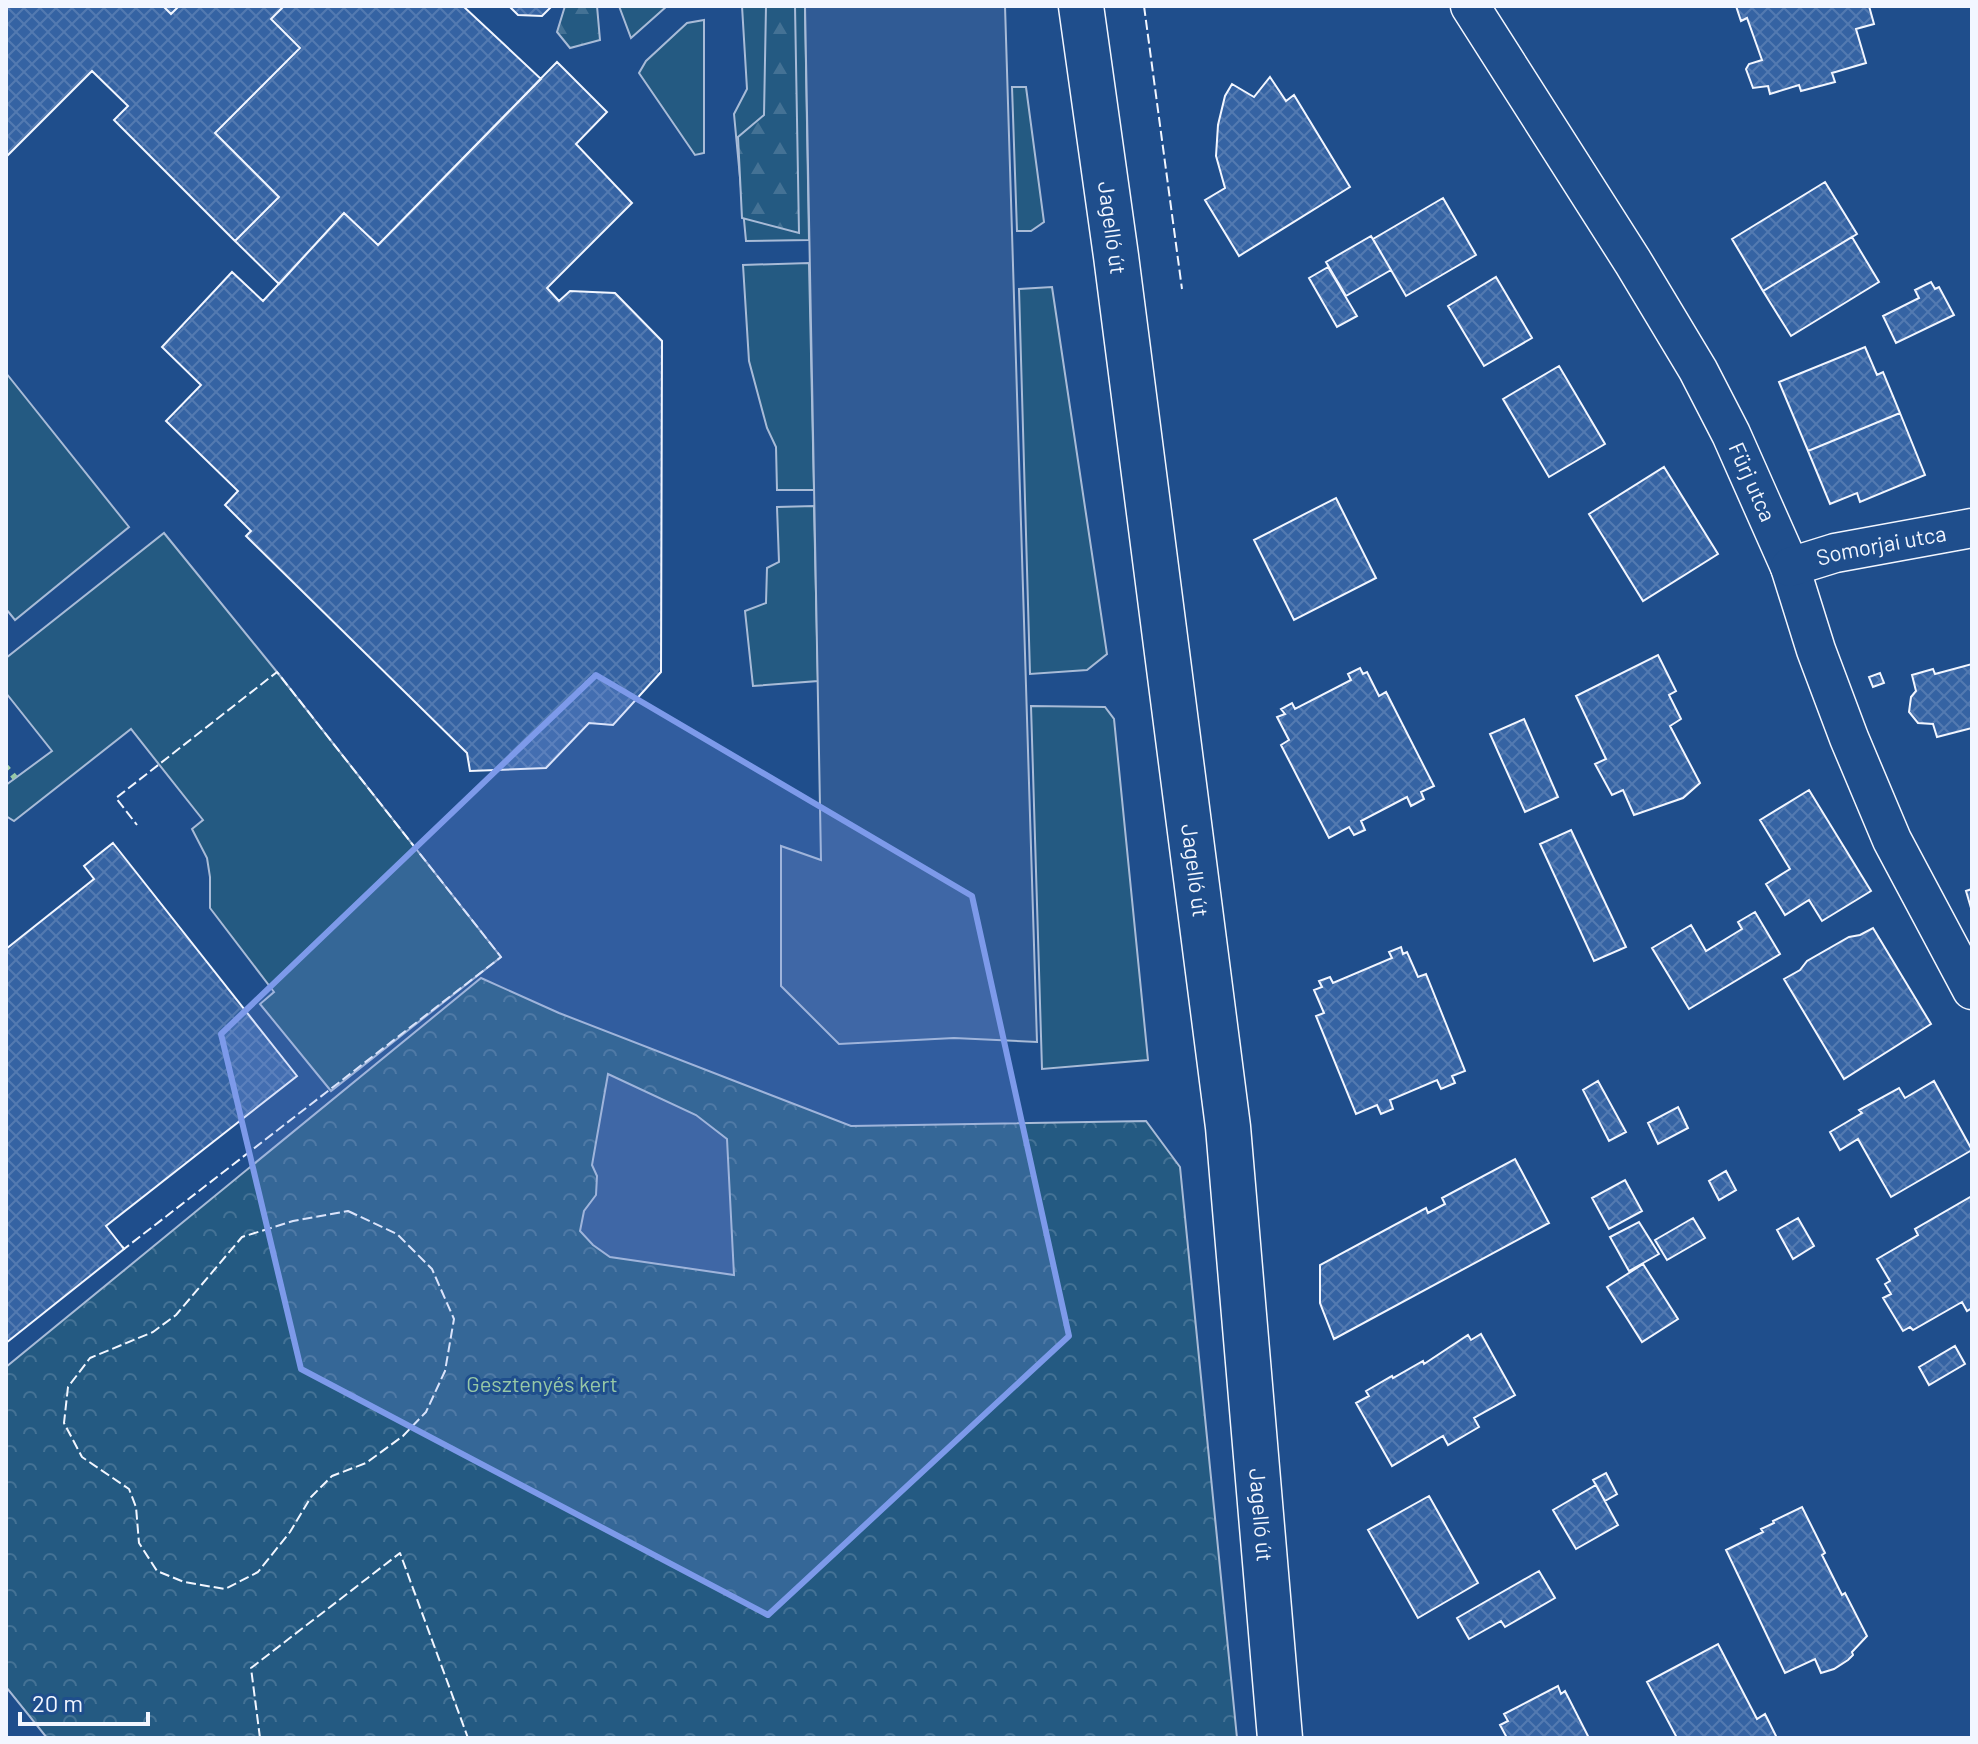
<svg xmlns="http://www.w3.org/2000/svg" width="1978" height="1744" font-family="Barlow,sans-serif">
	<defs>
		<pattern id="forest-firs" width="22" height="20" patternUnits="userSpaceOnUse" patternTransform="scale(2)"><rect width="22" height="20" fill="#245a82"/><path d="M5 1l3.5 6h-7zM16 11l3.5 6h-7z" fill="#447295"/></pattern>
		<pattern id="park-crowns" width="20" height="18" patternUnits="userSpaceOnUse" patternTransform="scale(2)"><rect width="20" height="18" fill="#245a82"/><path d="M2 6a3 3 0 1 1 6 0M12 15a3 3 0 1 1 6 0" fill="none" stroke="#447295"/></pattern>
		<pattern id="building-cross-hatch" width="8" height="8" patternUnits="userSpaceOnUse" patternTransform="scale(2)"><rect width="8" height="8" fill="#3563a3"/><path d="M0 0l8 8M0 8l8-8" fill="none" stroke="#537ab1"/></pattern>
	</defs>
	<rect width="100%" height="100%" fill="#1f4e8c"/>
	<path fill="#245a82" stroke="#a8bbd7" stroke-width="2" d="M619 6H667L631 38Z
		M742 6H805L809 240 746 241 734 114 747 89Z
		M704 20V153L695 155 639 73 646 61 687 23Z
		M1012 87H1026L1044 222 1031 231H1017Z
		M809 263 814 490H777L776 447 767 428 749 361 743 265Z
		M1052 287 1107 654 1087 670 1030 674 1019 289Z
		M6 373 129 527 15 620 6 609Z
		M814 506 818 681 753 686 745 611 766 603 767 568 779 562 777 507Z
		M164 533 277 672 501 957 331 1091 260 1004 274 992 210 908V877L207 858 192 829 203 820 131 729 14 821 6 816V785L52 751 6 693V658Z
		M1031 706 1105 707 1114 719 1148 1060 1042 1069Z"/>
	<path fill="url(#forest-firs)" stroke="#a8bbd7" stroke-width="2" d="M565 6H597L600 40 570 48 557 32Z
		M766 6H795L799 233 742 218 738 137 764 115Z"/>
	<path fill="url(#park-crowns)" stroke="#a8bbd7" stroke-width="2" d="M481 978 559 1013 851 1126 1146 1121 1180 1167 1237 1738H47L6 1687V1367Z"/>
	<path fill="#305b95" stroke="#a8bbd7" stroke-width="2" d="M805 6H1005L1037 1042 954 1038 839 1044 781 986V846L821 860Z
		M608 1074 696 1115 727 1139 734 1275 610 1257 593 1245 580 1231 584 1211 596 1195 597 1176 592 1165Z"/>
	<path fill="url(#building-cross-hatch)" stroke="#f2f6ff" stroke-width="2" d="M6 6H163L171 14 179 6H284L271 19 300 48 215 133 279 197 235 241 114 120 128 106 92 71 6 157Z
		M163 6H179L171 14Z
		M284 6H463L541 79 378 245 344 213 279 284 235 241 279 197 215 133 300 48 271 19Z
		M509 6H552L542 16 518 15Z
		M1736 6H1869L1874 24 1856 29 1866 63 1832 73 1835 82 1801 91 1799 85 1770 94 1768 86 1753 88 1746 69 1749 64 1762 60 1747 18 1741 21Z
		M557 62 607 112 576 144 632 203 547 288 559 301 570 291 615 293 662 341 661 672 613 725 589 723 546 768 470 771 467 753 246 536 251 531 225 505 238 491 166 421 201 385 162 347 232 272 263 301 344 213 378 245Z
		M1270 77 1286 101 1294 95 1350 187 1239 256 1205 200 1225 188 1216 156 1218 125 1225 96 1232 84 1254 97Z
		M1825 182 1857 234 1763 291 1732 239Z
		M1443 198 1476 255 1406 296 1373 239Z
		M1371 236 1391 270 1346 296 1326 262Z
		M1852 237 1879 282 1791 336 1763 291Z
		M1328 267 1357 316 1337 327 1309 278Z
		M1496 277 1532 338 1484 366 1448 306Z
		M1931 282 1935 289 1939 287 1954 315 1896 343 1883 316 1919 298 1915 290Z
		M1865 347 1877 375 1883 372 1900 413 1808 451 1779 382Z
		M1559 366 1605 444 1549 477 1503 399Z
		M1900 413 1925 475 1860 502 1857 493 1830 504 1808 451Z
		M1664 467 1718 554 1643 601 1589 514Z
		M1336 498 1376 578 1294 620 1254 540Z
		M1658 655 1676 691 1669 695 1681 719 1670 726 1700 783 1683 798 1634 815 1623 790 1612 795 1595 764 1606 759 1576 696Z
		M1972 664V728L1937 737 1933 724 1918 723 1909 712 1911 697 1916 691 1912 675 1933 669 1935 674Z
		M1360 668 1363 674 1367 672 1379 696 1386 692 1434 786 1421 792 1424 799 1411 806 1407 797 1361 821 1365 830 1354 835 1349 827 1329 838 1281 745 1289 740 1277 717 1285 714 1281 709 1292 703 1295 709 1351 680 1348 674Z
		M1880 673 1884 683 1873 687 1869 677Z
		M1524 719 1558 797 1525 812 1490 734Z
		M1809 790 1871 891 1822 921 1809 900 1785 915 1766 884 1790 869 1760 820Z
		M1571 830 1626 947 1594 961 1540 844Z
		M113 843 297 1076 106 1226 124 1249 6 1343V949L94 879 84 866Z
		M1972 889V908H1971L1966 891Z
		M1755 912 1780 954 1689 1009 1652 948 1691 925 1706 951 1742 929 1738 922Z
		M1873 928 1931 1024 1844 1079 1784 979 1800 970 1807 961 1849 937 1860 935Z
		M1401 947 1403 954 1407 952 1418 977 1426 974 1465 1071 1452 1076 1455 1083 1441 1089 1437 1080 1390 1100 1393 1109 1381 1114 1377 1105 1356 1114 1316 1016 1324 1013 1314 990 1322 987 1319 981 1330 977 1333 983 1392 958 1389 952Z
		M1598 1081 1626 1132 1609 1141 1583 1090Z
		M1934 1081 1972 1150 1891 1197 1858 1139 1840 1150 1830 1132 1862 1113 1859 1110 1899 1088 1905 1098Z
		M1678 1107 1688 1128 1658 1144 1648 1123Z
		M1515 1159 1549 1223 1334 1339 1320 1303V1265L1426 1208 1428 1213 1445 1204 1442 1198Z
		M1726 1171 1736 1190 1719 1200 1709 1181Z
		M1625 1180 1642 1211 1609 1229 1592 1198Z
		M1972 1196V1308L1967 1311 1962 1302 1913 1330 1910 1327 1903 1331 1883 1298 1891 1294 1885 1284 1890 1281 1877 1259 1918 1235 1915 1229Z
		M1693 1218 1705 1238 1667 1260 1655 1240Z
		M1798 1218 1814 1246 1793 1259 1777 1230Z
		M1639 1222 1659 1254 1629 1271 1610 1237Z
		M1643 1264 1678 1319 1642 1342 1607 1287Z
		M1481 1334 1515 1395 1474 1418 1479 1427 1448 1445 1443 1436 1392 1466 1356 1403 1369 1396 1366 1391 1392 1376 1393 1378 1423 1361 1424 1364 1468 1335 1471 1340Z
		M1955 1346 1965 1364 1929 1385 1919 1367Z
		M1606 1473 1617 1494 1605 1501 1593 1480Z
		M1596 1485 1618 1525 1576 1549 1553 1510Z
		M1429 1496 1478 1583 1418 1618 1368 1530Z
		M1802 1507 1825 1553 1822 1555 1842 1595 1845 1593 1867 1636 1852 1652 1853 1655 1848 1660 1834 1669 1821 1673 1815 1659 1785 1673 1726 1550 1763 1532 1761 1529 1774 1523 1773 1521Z
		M1539 1571 1555 1598 1505 1627 1501 1621 1469 1639 1457 1618Z
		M1718 1644 1757 1719 1765 1714 1777 1738H1677L1647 1682Z
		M1558 1686 1561 1694 1565 1691 1589 1738H1507L1500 1725 1508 1721 1504 1714Z"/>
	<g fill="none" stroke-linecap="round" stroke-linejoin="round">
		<defs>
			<g id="street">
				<path id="s1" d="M1470 6 1633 262 1698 370 1731 434 1790 567 1816 650 1849 738 1892 840 1972 990"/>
				<path id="s2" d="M1790 567 1835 553 1972 528"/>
			</g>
			<g id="secondary">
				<path id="s3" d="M1081 6 1116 256 1228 1127 1280 1738"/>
			</g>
		</defs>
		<use href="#street" stroke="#f2f6ff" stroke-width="41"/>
		<use href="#secondary" stroke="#f2f6ff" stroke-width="47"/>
		<use href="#street" stroke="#1f4e8c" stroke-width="38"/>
		<use href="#secondary" stroke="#1f4e8c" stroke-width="44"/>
		<path stroke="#97c8a6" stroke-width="6" stroke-dasharray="4 6" stroke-linecap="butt" d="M6 767 17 780"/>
		<path stroke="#f2f6ff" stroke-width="2" stroke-dasharray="10 4" stroke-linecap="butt" d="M1144 6 1182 289
			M348 1211 397 1234 432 1269 454 1319 445 1371 426 1412 403 1436 366 1463 332 1476 311 1497 290 1532 258 1572 225 1589 184 1582 157 1571 139 1543 136 1507 129 1489 82 1457 64 1423 68 1387 90 1358 153 1332 176 1315 242 1237 293 1221Z
			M122 1246 124 1249 501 957 277 672 116 798 137 825
			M260 1738 251 1668 400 1553 468 1738"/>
	</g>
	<path fill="#7d9aea" fill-opacity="0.2" stroke="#7d9aea" stroke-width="6" stroke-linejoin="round" d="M596 675 972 896 1069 1336 768 1615 301 1369 221 1034Z"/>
	<g text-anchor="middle" stroke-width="6" stroke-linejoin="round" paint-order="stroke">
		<g font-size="22" fill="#f2f6ff" stroke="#1f4e8c">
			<text dy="8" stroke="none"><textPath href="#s3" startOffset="224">Jagelló út</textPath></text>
			<text dy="8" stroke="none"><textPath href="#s1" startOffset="554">Fürj utca</textPath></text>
			<text dy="8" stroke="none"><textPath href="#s2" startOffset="94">Somorjai utca</textPath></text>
			<text dy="8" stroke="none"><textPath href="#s3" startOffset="872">Jagelló út</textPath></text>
			<text dy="8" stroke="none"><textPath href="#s3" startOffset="1520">Jagelló út</textPath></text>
		</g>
		<g font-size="22" fill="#97c8a6" stroke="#1f4e8c">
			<text x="542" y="1392">Gesztenyés kert</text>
		</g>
	</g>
	<rect width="1978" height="1744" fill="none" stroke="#f2f6ff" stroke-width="16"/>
	<path d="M20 1712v12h128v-12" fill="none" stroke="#f2f6ff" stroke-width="4"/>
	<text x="32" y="1712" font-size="24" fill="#f2f6ff" stroke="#1f4e8c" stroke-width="6" paint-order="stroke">20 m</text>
</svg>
